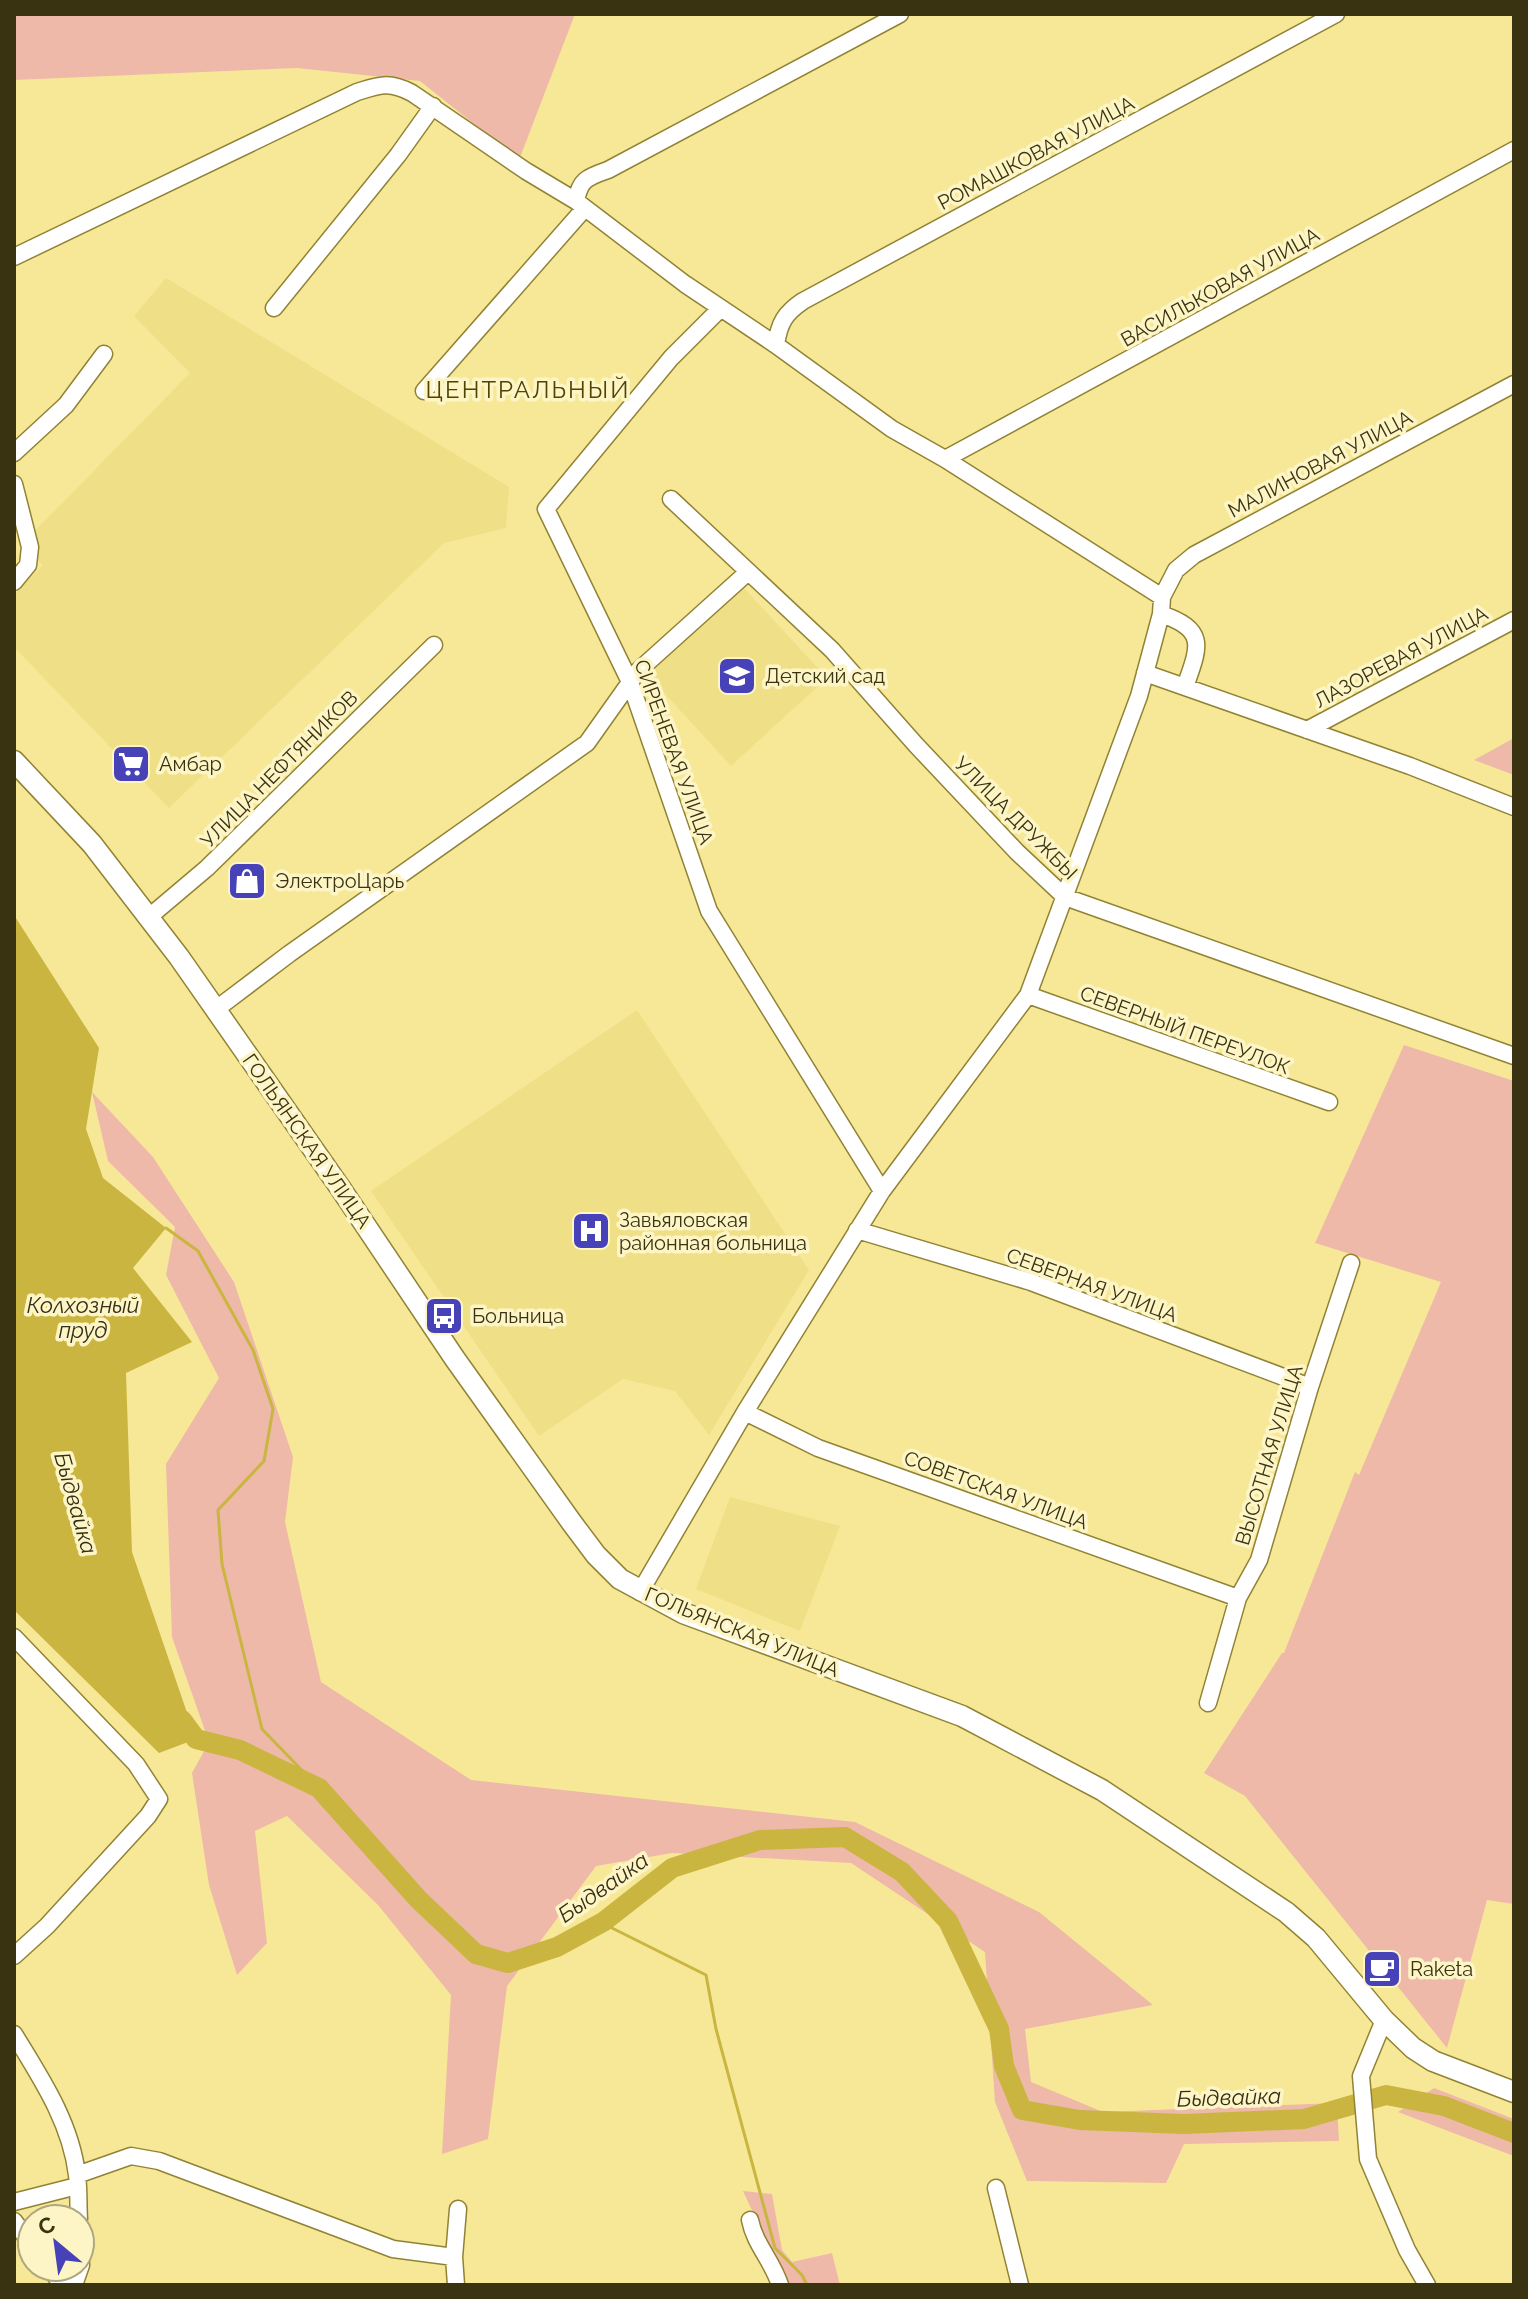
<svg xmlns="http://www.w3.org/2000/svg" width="1528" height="2299" font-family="Raleway,sans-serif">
	<rect width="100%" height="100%" fill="#f7e898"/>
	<path fill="#efdf86" d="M166 278 509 487 506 528 444 543 169 808 14 647V595L43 565 21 545 190 373 134 316Z
		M743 587 827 678 731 766 647 674Z
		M637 1010 809 1270 709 1435 675 1391 623 1379 539 1436 371 1191Z
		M730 1497 840 1526 800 1631 696 1589Z"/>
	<path fill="#eeb9a8" d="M14 14H575L519 160 420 81 297 68 14 80Z
		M1514 738V775L1474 760Z
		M1404 1045 1514 1081V1904L1487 1900 1447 2048 1245 1796 1204 1773 1282 1653H1284L1355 1472 1359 1475 1441 1282 1315 1243Z
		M92 1092 153 1157 234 1282 293 1457 285 1522 321 1682 471 1780 855 1822 1039 1912 1153 2005 1025 2029 1031 2082 1103 2112 1337 2103 1339 2141 1184 2144 1166 2183 1027 2181 995 2102 985 1952 851 1863 672 1853 596 1866 507 1986 488 2139 442 2154 451 1995 378 1905 287 1816 255 1831 267 1943 237 1975 209 1885 192 1773 209 1742 172 1637 166 1464 219 1378 166 1275 175 1227 108 1161Z
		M1434 2088 1514 2119V2156L1398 2112Z
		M743 2191 772 2194 782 2250 792 2262 832 2253 840 2285H780L778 2266Z"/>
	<path fill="#cab540" d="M14 915 99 1048 86 1129 103 1178 166 1228 133 1268 192 1342 126 1373 132 1552 196 1739 159 1753 14 1610Z"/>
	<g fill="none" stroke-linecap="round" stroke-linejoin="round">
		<path stroke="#cab540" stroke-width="3" d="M166 1228 198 1251 253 1350 273 1409 264 1461 218 1510 222 1564 262 1729 319 1788
			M602 1923 706 1975 716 2029 775 2248 802 2275 807 2285"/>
		<path stroke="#cab540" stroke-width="20" d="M182 1720 196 1739 240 1750 319 1788 418 1899 476 1954 508 1963 557 1947 603 1922 672 1868 760 1840 845 1837 902 1872 948 1921 999 2029 1004 2066 1022 2110 1080 2120 1184 2124 1304 2119 1386 2095 1444 2106 1514 2133"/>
		<defs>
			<path id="minor" d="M14 257 357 92C380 85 389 81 412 93L526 171 576 201
				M274 308 398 155 433 106
				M720 309 671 358 546 509 630 682 709 911 882 1191
				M776 345C779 323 785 313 803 301L1336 14
				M424 391 585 208
				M14 453 66 405 104 354
				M945 459 1514 150
				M14 484 30 547 28 565 14 582
				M671 499 832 650 916 745 1017 852 1065 897 1514 1056
				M1162 597 1176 570 1194 555 1514 384
				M1161 614C1208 630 1199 647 1185 687
				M1145 673 1410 766 1514 807
				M1307 730 1514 620
				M149 917 207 868 434 645
				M1028 995 1329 1102
				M215 1010 289 954 587 743 638 671 748 572
				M857 1230 1031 1282 1310 1387
				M745 1412 818 1448 1238 1598
				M640 1592 745 1412 882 1191 1028 995 1139 696 1161 614 1162 597 945 459 892 429 776 345 685 284 576 201C580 179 588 177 608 170L900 14
				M14 1637 136 1764 159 1799 148 1816 47 1926 14 1956
				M1208 1703 1238 1598 1259 1560 1310 1387 1351 1263
				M1384 2020 1361 2076 1368 2159 1407 2250 1427 2285
				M14 2034C41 2078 71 2123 77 2175 79 2190 78 2205 79 2219
				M77 2175 131 2156 159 2161 393 2249 454 2257
				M996 2188 1020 2285
				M14 2202 77 2186
				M750 2220C755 2245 772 2260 780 2285
				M14 2221 32 2245
				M49 2267 62 2285
				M74 2285 81 2265 80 2233
				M456 2285 454 2257 458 2209"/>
			<path id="major" d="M14 761 92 844 179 957 341 1189 455 1359 572 1523 596 1555 620 1579 683 1613 962 1716 1102 1790 1286 1912 1316 1938 1384 2020 1413 2048 1433 2061 1514 2092"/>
		</defs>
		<use href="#minor" stroke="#918333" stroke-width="19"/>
		<use href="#major" stroke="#918333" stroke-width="23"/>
		<use href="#minor" stroke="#fff" stroke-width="16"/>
		<use href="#major" stroke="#fff" stroke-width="20"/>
	</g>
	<defs>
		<symbol id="school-square" viewBox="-11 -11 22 22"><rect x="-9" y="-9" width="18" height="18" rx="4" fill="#4842b8" stroke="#fdf5c6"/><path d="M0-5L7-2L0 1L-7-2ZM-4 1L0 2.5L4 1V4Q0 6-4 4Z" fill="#fff"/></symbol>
		<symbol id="supermarket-square" viewBox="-11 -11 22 22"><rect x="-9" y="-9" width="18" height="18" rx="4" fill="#4842b8" stroke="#fdf5c6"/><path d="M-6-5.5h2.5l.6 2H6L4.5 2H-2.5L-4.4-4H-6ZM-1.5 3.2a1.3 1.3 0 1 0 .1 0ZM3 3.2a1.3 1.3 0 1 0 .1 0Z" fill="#fff"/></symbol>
		<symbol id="shop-square" viewBox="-11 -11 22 22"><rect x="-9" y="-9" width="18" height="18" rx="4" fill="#4842b8" stroke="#fdf5c6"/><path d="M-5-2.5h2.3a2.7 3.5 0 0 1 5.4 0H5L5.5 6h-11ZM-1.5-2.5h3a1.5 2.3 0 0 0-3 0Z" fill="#fff"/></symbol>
		<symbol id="hospital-square" viewBox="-11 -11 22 22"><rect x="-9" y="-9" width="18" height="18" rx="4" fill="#4842b8" stroke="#fdf5c6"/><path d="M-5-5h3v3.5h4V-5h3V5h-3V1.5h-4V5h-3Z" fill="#fff"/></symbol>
		<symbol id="bus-square" viewBox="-11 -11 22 22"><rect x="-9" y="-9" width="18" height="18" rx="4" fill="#4842b8" stroke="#fdf5c6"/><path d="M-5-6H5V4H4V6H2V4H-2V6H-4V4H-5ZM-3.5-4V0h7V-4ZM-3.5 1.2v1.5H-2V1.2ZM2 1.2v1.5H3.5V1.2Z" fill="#fff"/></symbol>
		<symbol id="cafe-square" viewBox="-11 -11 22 22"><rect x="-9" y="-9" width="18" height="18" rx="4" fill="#4842b8" stroke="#fdf5c6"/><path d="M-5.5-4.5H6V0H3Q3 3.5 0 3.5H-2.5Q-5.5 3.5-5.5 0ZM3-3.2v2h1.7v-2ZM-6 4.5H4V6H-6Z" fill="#fff"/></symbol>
	</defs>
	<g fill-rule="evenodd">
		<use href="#school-square" x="715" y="654" width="44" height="44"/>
		<use href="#supermarket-square" x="109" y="742" width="44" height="44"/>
		<use href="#shop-square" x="225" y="859" width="44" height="44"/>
		<use href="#hospital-square" x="569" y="1209" width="44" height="44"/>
		<use href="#bus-square" x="422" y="1294" width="44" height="44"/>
		<use href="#cafe-square" x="1360" y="1947" width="44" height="44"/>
	</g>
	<g text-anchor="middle" stroke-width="7" stroke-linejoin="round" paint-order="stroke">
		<g font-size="20" fill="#393311" stroke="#fdf5c6">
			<text transform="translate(1036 153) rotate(-28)" y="7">РОМАШКОВАЯ УЛИЦА</text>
			<text transform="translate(1220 287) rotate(-29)" y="7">ВАСИЛЬКОВАЯ УЛИЦА</text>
			<text transform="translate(1320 464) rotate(-28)" y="7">МАЛИНОВАЯ УЛИЦА</text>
			<text transform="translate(1401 657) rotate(-28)" y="7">ЛАЗОРЕВАЯ УЛИЦА</text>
			<text transform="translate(674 752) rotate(70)" y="7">СИРЕНЕВАЯ УЛИЦА</text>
			<text transform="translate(279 769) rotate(-45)" y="7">УЛИЦА НЕФТЯНИКОВ</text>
			<text transform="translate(1016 818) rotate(45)" y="7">УЛИЦА ДРУЖБЫ</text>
			<text transform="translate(1185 1030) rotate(20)" y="7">СЕВЕРНЫЙ ПЕРЕУЛОК</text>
			<text transform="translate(307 1141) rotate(55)" y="7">ГОЛЬЯНСКАЯ УЛИЦА</text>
			<text transform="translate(1092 1285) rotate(20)" y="7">СЕВЕРНАЯ УЛИЦА</text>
			<text transform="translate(1269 1455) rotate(-73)" y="7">ВЫСОТНАЯ УЛИЦА</text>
			<text transform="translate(996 1490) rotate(20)" y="7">СОВЕТСКАЯ УЛИЦА</text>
			<text transform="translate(742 1632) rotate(22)" y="7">ГОЛЬЯНСКАЯ УЛИЦА</text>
		</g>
		<g font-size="20" fill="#393311" stroke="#fdf5c6" text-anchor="start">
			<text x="765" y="683">Детский сад</text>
			<text x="159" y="771">Амбар</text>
			<text x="275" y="888">ЭлектроЦарь</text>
			<text x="619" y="1227">Завьяловская<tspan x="619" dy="23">районная больница</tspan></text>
			<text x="472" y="1323">Больница</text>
			<text x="1410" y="1976">Raketa</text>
		</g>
		<g font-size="22" font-style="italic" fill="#332e16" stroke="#fdf5c6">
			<text x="83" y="1313">Колхозный<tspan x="83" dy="25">пруд</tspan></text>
			<text transform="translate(76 1503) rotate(74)" y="8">Быдвайка</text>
			<text transform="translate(603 1887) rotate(-35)" y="8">Быдвайка</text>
			<text transform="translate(1229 2097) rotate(-2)" y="8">Быдвайка</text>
		</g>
		<g font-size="24" letter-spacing="2" fill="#4f4400" stroke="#fdf5c6">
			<text x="528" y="398">ЦЕНТРАЛЬНЫЙ</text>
		</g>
	</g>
	<rect width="1528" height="2299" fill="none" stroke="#393311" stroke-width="32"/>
	<g transform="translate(56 2243) rotate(331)"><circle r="38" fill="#fdf5c6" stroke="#afa77e" stroke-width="2"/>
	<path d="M0-6L14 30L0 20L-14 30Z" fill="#4842b8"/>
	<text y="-12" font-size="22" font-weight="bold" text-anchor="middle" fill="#393311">С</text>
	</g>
</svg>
